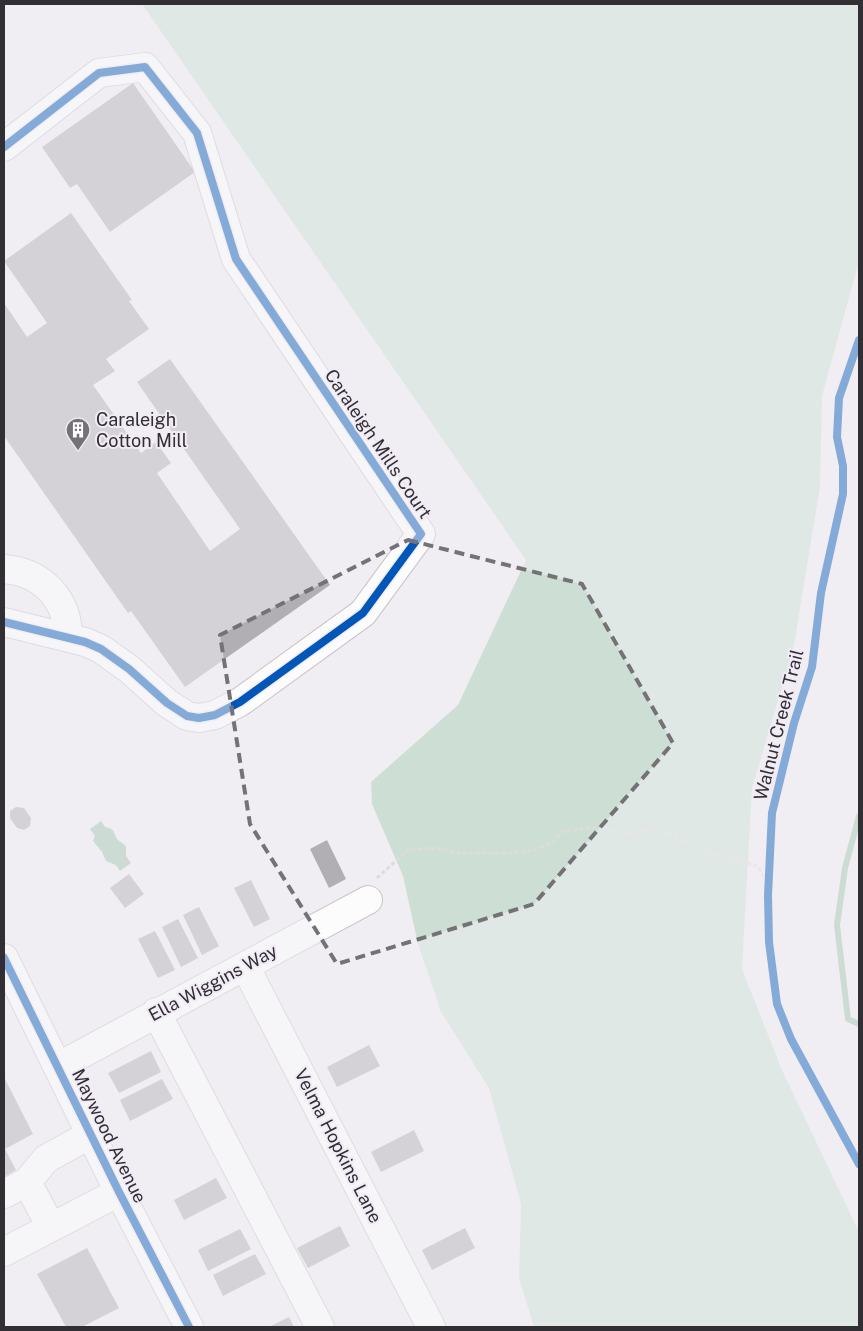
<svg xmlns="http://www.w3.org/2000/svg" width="863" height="1331" font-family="'Public Sans',sans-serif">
	<rect width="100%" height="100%" fill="#f1eef3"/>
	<path fill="#cddfd4" d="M142 4H859V261L822 396 820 487 793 651 752 788 742 969 782 1070 859 1232V1327H534L519 1278 521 1204 489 1088 441 1012 418 944 403 876 372 804 371 782 458 705 526 560Z"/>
	<path fill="#a1c4ae" d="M101 821 105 827C116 828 113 835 119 841 122 843 124 844 126 846V856L131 863 120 871 116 865 106 861 102 852 93 841 95 836 90 829Z"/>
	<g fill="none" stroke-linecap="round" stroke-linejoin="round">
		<path stroke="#a1c4ae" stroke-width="6" d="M859 816 845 868 837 925 848 1019 859 1024"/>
	</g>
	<path fill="#b2afb4" d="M133 83 195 172 110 232 77 184 70 188 42 147Z
		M71 213 132 300 129 301 149 329 106 359 115 371 93 385 141 453 156 442 171 463 157 473 210 551 240 529 137 382 170 359 330 585 185 687 131 611 128 613 4 436V303L27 337 47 323 4 261Z
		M16 807 24 808 31 818 30 826 24 830 17 828 10 818V811Z
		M327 840 346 879 329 888 310 849Z
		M129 874 144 894 125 908 110 888Z
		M251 880 270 919 254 927 234 888Z
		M199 907 219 946 202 955 183 915Z
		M178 919 198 958 181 967 162 927Z
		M155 931 175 970 158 978 138 939Z
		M369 1045 380 1066 337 1087 327 1067Z
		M151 1051 161 1072 119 1093 108 1073Z
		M4 1077 33 1134 5 1149 16 1170 4 1177Z
		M162 1079 173 1099 130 1121 120 1100Z
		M414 1130 424 1151 381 1172 371 1152Z
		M216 1178 227 1198 184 1220 174 1200Z
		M340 1226 350 1246 308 1268 297 1248Z
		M465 1228 475 1248 432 1270 422 1250Z
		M240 1229 251 1249 208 1271 198 1250Z
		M87 1248 119 1308 82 1327H66L37 1274Z
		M255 1254 266 1274 223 1296 213 1275Z
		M289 1317 294 1327H269Z"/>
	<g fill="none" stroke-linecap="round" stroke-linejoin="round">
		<defs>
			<path id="minor" d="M4 147 99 73 145 67 197 133 236 259 421 534 363 613 240 702 215 715 199 718 187 716 167 703 129 669 101 649 85 642 4 622
				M4 569C42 572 68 599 68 637
				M245 966 431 1327
				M156 1012 320 1327
				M59 1066 368 900
				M27 1182 51 1227
				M4 1194 27 1182 46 1159 91 1134
				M4 1252 119 1192"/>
			<path id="major" d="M4 958 119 1192 189 1327"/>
		</defs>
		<use href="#minor" stroke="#c8c5ca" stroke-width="30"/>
		<use href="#major" stroke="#c8c5ca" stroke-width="30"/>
		<path stroke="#dddbdd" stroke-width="3" stroke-dasharray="4 2.5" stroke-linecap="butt" d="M377 878 409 849 437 848 459 853H509L529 851 550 844 561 832 598 827 626 834 657 829 703 850 757 866 769 883"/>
		<use href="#minor" stroke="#fdfcfd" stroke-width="28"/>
		<use href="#major" stroke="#fdfcfd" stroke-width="28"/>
		<defs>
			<path id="cycleway" d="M4 147 99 73 145 67 197 133 236 259 421 534 363 613 240 702 215 715 199 718 187 716 167 703 129 669 101 649 85 642 4 622
				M859 340 839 398 837 437 843 466V494L821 593 812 667 794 723 772 813 768 895 769 942 777 1004 791 1039 859 1164
				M4 958 119 1192 189 1327"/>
		</defs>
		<use href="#cycleway" stroke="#f1ebf6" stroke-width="11"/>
		<use href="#cycleway" stroke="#0057b8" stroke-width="8"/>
	</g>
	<path d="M0 0H863V1331H0ZM408 540 582 584 673 743 534 904 337 964 250 824 220 635Z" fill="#f1eef3" fill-opacity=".55" fill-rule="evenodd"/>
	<path fill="none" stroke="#747276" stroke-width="4" stroke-dasharray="10 6" stroke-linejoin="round" d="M408 540 582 584 673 743 534 904 337 964 250 824 220 635Z"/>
	<defs>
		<symbol id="building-pin" viewBox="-11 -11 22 30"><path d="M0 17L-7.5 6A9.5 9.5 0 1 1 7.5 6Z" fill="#747276" stroke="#f1ebf6"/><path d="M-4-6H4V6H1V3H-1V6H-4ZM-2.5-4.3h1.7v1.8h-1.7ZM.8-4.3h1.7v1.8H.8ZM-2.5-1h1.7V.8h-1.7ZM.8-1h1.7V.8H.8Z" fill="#fff"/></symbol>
	</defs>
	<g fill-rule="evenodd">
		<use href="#building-pin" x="64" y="416" width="28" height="38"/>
	</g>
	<g text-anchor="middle" stroke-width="4" stroke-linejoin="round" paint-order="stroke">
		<g font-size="18" fill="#312f33" stroke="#f1ebf6" text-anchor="start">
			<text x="96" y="426">Caraleigh<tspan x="96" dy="21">Cotton Mill</tspan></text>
		</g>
		<g font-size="18" fill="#312f33" stroke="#f1ebf6">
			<text transform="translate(378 444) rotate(56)" y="6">Caraleigh Mills Court</text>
			<text transform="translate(779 725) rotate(-76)" y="6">Walnut Creek Trail</text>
			<text transform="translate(213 983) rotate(-28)" y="6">Ella Wiggins Way</text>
			<text transform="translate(109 1136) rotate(64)" y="6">Maywood Avenue</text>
			<text transform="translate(338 1146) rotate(63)" y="6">Velma Hopkins Lane</text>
		</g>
	</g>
	<rect width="863" height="1331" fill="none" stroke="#312f33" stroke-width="10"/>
</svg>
